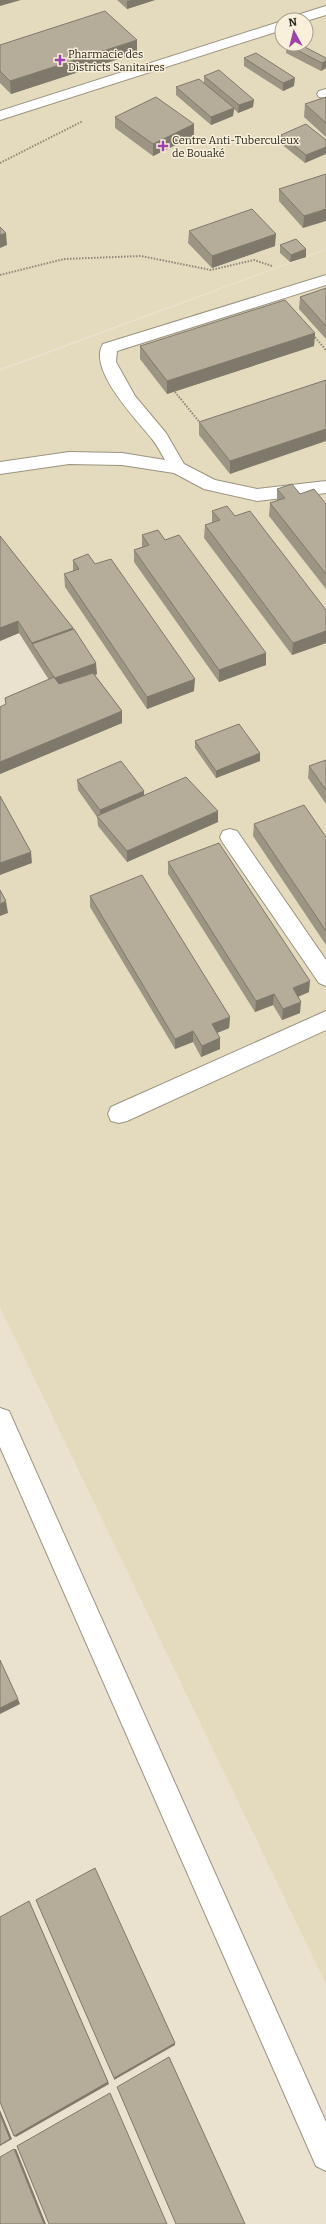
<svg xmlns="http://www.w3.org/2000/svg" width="326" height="2224" font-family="Bitter,serif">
	<rect width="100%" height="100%" fill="#eae2ce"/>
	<path fill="#e4dabe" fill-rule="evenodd" d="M21 0H326V249L0 369V6ZM282 20H306V44H282Z
		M326 250V1984L0 1307V710L55 689 33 655 0 547V371Z"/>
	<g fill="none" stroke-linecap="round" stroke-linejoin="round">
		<defs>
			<path id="minor" d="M326 6V15L306 21 289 20 291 17Z
				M282 21V30L0 120V111Z
				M326 89V98L319 97 317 94 319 91Z
				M326 275V285L117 351 116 362 135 396 166 433 184 464 215 480 257 489 326 481V493L257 501 204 489 174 473 122 465 69 464 0 474V462L69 452 122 453 165 460C161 453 157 445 152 439 137 420 87 369 103 344Z
				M230 829 237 831 326 960V986L319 983 223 843 220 837 223 831Z
				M326 1011V1030L127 1121 119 1123 111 1121 108 1114 111 1107Z
				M0 1408 9 1411 326 2122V2171L316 2166 0 1447Z"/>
		</defs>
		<use href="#minor" stroke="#9b9481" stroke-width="2"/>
		<path stroke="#8d887a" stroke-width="2" stroke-dasharray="1.5 1.5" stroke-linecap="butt" d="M0 163 83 121
			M0 275 64 259 141 256 211 270 254 260 272 266
			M313 335 326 350
			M175 392 201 424"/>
		<use href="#minor" fill="#fff" fill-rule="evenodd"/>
	</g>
	<path fill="#9c9584" d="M117 0H155L127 9Z
		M0 45 137 53 11 94 0 83Z
		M287 45 326 58V68L321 71 286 53Z
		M244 58 294 86 283 91 244 66Z
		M204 76 253 107 238 113 234 109 233 116 211 125 176 95V87L204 83Z
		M326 97V137L304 117 305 104Z
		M115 117 194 124V136L153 156 115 128Z
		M281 135 326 140 305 163 280 143Z
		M326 174 303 228 279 201V189Z
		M189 231 275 246 212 268 188 243Z
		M280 245 306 249V257L290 262 280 253Z
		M326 288V339L299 309 300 297Z
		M315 333 314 346 167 394 140 359V346Z
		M326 380 230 474 199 435V422Z
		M277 489 300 494 326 504V589L269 516 270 503 277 501Z
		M212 511 235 516 326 610V643L292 655 204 538 205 525 212 523Z
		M142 535 165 540 266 653V665L219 682 134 562V550L142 547Z
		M0 536 73 628 74 629 97 674 95 675 122 711V723L0 774V707L6 705 5 698 49 680 19 633 0 641Z
		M73 560 95 564 194 691 147 709 65 587 64 574 73 571Z
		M195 741 260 761 216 778 195 748Z
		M326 760V804L308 778 309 766Z
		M77 780 144 795 218 822 127 862 98 826 97 817 78 790Z
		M254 824 326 837V945L253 836Z
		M168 862 309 992 298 997 300 1013 282 1020 273 1005 255 1012 168 874Z
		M90 896 230 1017 229 1028 217 1033 220 1038V1049L201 1057 193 1042 175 1049 90 907Z"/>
	<path fill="#7f796b" d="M0 0H21L0 6Z
		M131 0H155L127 9V1Z
		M137 40V53L11 94 10 81Z
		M326 61V68L321 71 322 63Z
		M295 78 294 86 283 91V83Z
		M254 100 253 107 238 113 239 105Z
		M234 108 233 116 211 125V117Z
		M194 124V136L153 156V144Z
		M326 147V154L305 163 306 155Z
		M326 209V221L303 228 304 216Z
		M6 233 7 245 0 248V235Z
		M276 234 275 246 212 268V256Z
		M306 249V257L290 262 291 255Z
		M315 333 314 346 167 394V381Z
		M326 429V441L230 474V461Z
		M18 621 19 633 0 641V628Z
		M73 628 74 641 32 644V643Z
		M326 631V643L292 655 293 643Z
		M266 653V665L219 682V670Z
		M96 663 97 674 55 690 54 678Z
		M195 679 194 691 147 709V697Z
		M122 711V723L0 774V762Z
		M260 753V761L216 778V771Z
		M144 791V802L100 820V810Z
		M218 811V822L127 862V851Z
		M31 852 32 863 0 875V863Z
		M6 901 8 913 0 916V904Z
		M310 981 309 992 292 999 293 988Z
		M274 994 273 1005 255 1012 256 1001Z
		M301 1002 300 1013 282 1020 283 1009Z
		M230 1017 229 1028 212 1035V1024Z
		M193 1031V1042L175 1049V1039Z
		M220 1038V1049L201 1057 202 1046Z
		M18 1699 20 1704 0 1714V1708Z
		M29 1901 109 2084 16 2137 14 2136Z
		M175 2043V2045L114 2080V2078Z
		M0 2110 12 2139 0 2146Z
		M14 2149H16L46 2224H44Z"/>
	<path fill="#b5ad99" stroke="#7f796b" d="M105 11 137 40 10 81 0 71V45Z
		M289 44H299L326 58V61L322 63 287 45Z
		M256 53 295 78 283 83 244 58Z
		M219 70 254 100 239 105 204 76Z
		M199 79 234 108 211 117 176 87Z
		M156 97 194 124 153 144 115 117Z
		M326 97V123L305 104Z
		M306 124 326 140V147L306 155 281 135Z
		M326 174V209L304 216 279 189Z
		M252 209 276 234 212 256 189 231Z
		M0 227 6 233 0 235Z
		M296 239 306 249 291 255 280 245Z
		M326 288V326L300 297Z
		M285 300 315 333 167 381 140 346Z
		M326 380V429L230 461 199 422Z
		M292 484 300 494 314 489 326 504V574L270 503 285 498 277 489Z
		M227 506 235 516 250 511 326 610V631L293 643 205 525 220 520 212 511Z
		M158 530 165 540 179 535 266 653 219 670 134 550 149 545 142 535Z
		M0 536 73 628 32 643 18 621 0 628Z
		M88 554 95 564 111 559 195 679 147 697 64 574 79 569 73 560Z
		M74 629 96 663 55 678 54 677 32 644Z
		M93 673 122 711 0 762V707L6 704 5 698 54 677 59 684Z
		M239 724 260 753 216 771 195 741Z
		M326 760V790L309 766Z
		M121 761 144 791 100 810 77 780Z
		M186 777 218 811 127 851 97 816Z
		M0 796 31 852 0 863Z
		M304 805 326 837V931L254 824Z
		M219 843 310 981 293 988 301 1002 283 1009 274 994 256 1001 168 862Z
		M142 875 230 1017 212 1024 220 1038 202 1046 193 1031 175 1039 90 896Z
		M0 890 6 901 0 904Z
		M0 1660 18 1699 0 1708Z
		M95 1868 175 2043 114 2078 36 1900Z
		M29 1901 108 2082 14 2136 0 2102V1917Z
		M169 2057 245 2224H176L117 2087Z
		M110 2093 167 2224H49L17 2146Z
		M0 2114 10 2139 0 2145Z
		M14 2149 44 2224H0V2157Z"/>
	<g fill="#a042ab" stroke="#f8f0db" stroke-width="1.5">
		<path d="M58 54h4v4h4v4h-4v4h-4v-4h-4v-4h4z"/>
		<path d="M161 140h4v4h4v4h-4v4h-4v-4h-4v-4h4z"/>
	</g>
	<g text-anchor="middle" stroke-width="3" stroke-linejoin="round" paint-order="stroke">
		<g font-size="11" fill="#2b2820" stroke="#f8f0db" text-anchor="start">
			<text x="68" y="58">Pharmacie des<tspan x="68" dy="13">Districts Sanitaires</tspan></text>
			<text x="172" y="144">Centre Anti-Tuberculeux<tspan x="172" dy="13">de Bouaké</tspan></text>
		</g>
	</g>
	<g transform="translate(294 32) rotate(353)"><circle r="19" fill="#f8f0db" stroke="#a6a090"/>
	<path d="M0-3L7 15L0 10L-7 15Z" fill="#a042ab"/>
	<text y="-6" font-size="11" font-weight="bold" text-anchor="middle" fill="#2b2820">N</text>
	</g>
</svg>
